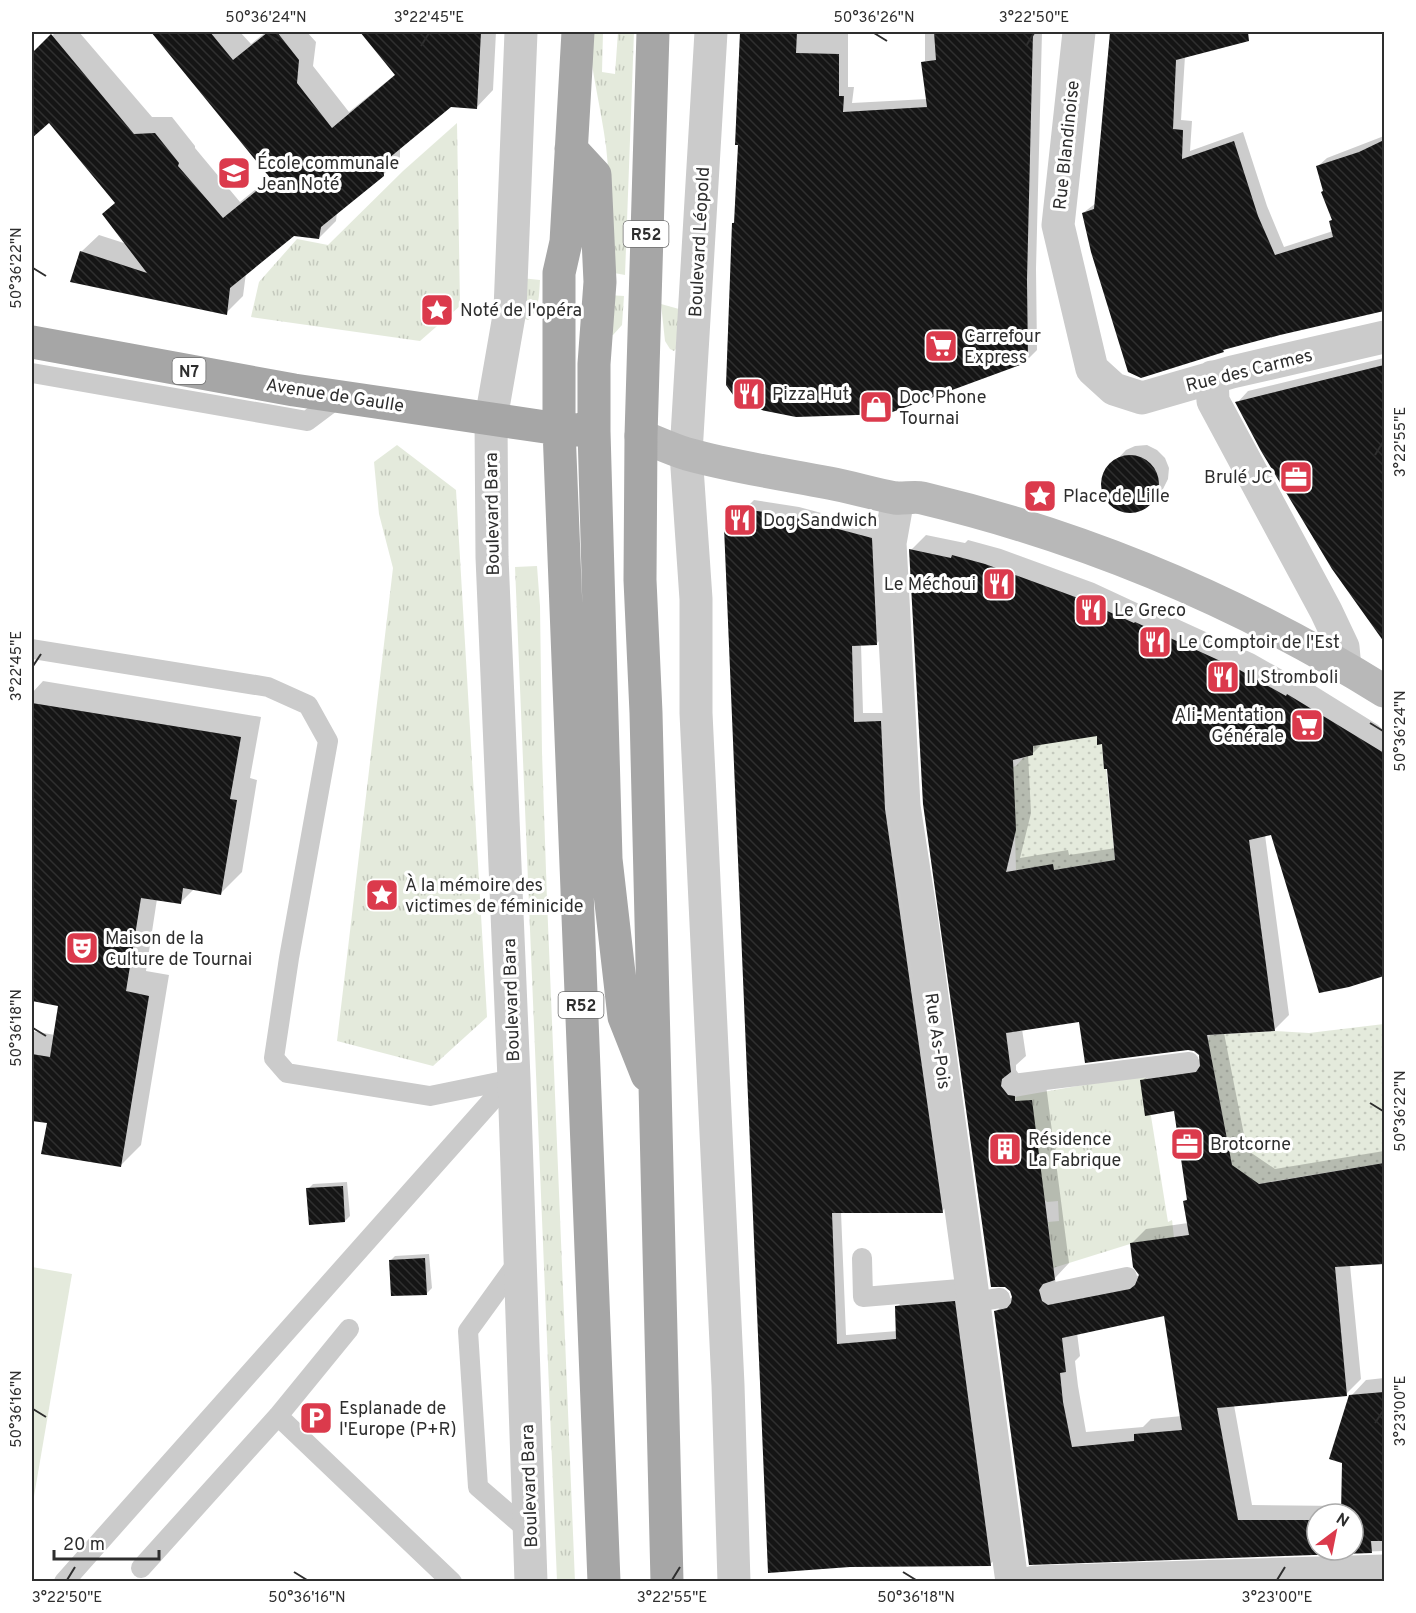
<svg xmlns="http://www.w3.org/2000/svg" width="1416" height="1613" font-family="Overpass,sans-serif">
	<defs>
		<pattern id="grass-tufts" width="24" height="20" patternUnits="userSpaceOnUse" patternTransform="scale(1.5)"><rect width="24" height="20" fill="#e4eadc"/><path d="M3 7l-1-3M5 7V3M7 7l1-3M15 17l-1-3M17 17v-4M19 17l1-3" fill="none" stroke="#c4c9bd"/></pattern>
		<pattern id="garden-dots" width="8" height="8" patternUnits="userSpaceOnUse" patternTransform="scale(1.5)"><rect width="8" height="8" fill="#e4eadc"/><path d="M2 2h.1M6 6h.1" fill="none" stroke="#c4c9bd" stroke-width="1.8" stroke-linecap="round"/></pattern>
		<pattern id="building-back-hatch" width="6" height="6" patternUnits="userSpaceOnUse" patternTransform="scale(1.5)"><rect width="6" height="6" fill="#151515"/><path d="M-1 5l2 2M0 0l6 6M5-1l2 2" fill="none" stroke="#2f2f2f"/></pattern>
	</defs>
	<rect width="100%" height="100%" fill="#fff"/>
	<path fill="url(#grass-tufts)" d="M588 32H603L602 72 615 74 618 32H634L625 275 609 272C609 230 611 188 606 146 601 108 591 70 588 32Z
		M457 123 460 306 420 341 251 317 259 282 297 239 328 245 403 171Z
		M521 278 540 280C539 293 540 311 528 320L525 319Z
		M608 295 624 296 622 325 613 335H611Z
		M661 304 679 309 676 349 674 351 670 349 665 341Z
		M397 445 456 490 487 1017 433 1066 337 1041 393 568 379 514 374 462Z
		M537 566 540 606 542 753 547 900 575 1582 557 1581 515 567Z
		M1140 1075 1157 1085 1150 1110 1168 1222 1172 1220 1174 1238 1130 1244 1053 1268 1048 1222 1059 1221 1058 1201 1047 1202 1044 1199 1015 1097Z"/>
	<path fill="#e4eadc" d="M32 1267 72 1274 32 1508Z"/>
	<path fill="url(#garden-dots)" d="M1032 700 1094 718 1098 744 1103 743 1104 768H1106L1115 860 1054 870 1053 865 1016 870 1013 767 1016 766 1023 758 1033 754Z
		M1384 1024V1163L1250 1185 1233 1171 1208 1041 1210 1035 1275 1031 1309 1033Z"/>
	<path fill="#0003" fill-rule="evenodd" d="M56 32H79L152 117H172L195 146V148L240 202 271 177 153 32H240L251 44 266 32H307L316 42 313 66 349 112 396 74 362 32H496L493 90 476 108 450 106 400 147V157L383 175 337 212 336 221 319 238 293 234 246 273 243 296 226 313 81 252 99 235 127 244 116 203 49 121 32 136V55Z
		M741 32H848V87H854L852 103 927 99 923 63 925 61V32H1042L1036 269 1037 350 1027 360 733 223 736 220 739 144 737 143Z
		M1113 32H1249L1240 42 1185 56 1181 120 1192 121 1190 151 1243 132 1267 206 1284 247 1333 231V219L1317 167 1327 158 1384 136V309L1279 333 1226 348 1223 351 1083 213 1096 203Z
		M1384 358V640L1333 568 1237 403 1248 391Z
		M1147 445 1157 450 1165 458 1169 468 1168 479 1163 489 1146 506 1132 511H1125L1115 507 1107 499 1103 488 1104 477 1107 470 1126 450 1135 446Z
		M754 500 799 507 881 529 885 635 876 644H861L863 713H890L951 1202 942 1211 841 1212 846 1335 898 1331 897 1307 906 1298 964 1293 1000 1555 990 1564 850 1565 726 528Z
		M926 535 965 543 968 540 1001 549 1094 583 1150 609 1151 607 1254 654 1302 681 1304 679 1378 725 1384 731V975L1349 985 1272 833 1265 835 1289 1015 1274 1030 1224 1033 1247 1150 1275 1169 1384 1151V1262L1350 1265 1361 1379 1346 1394 1234 1405 1252 1505 1343 1506 1351 1396 1366 1380 1384 1378V1551L1030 1563 995 1312 1013 1296 911 550ZM1098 735 1103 742 1108 767 1116 848 1069 855 1068 850 1020 858 1031 813 1028 754 1033 753 1043 743ZM1080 1020 1195 1050 1200 1054 1201 1059 1157 1066 1142 1081 1175 1109 1188 1198 1185 1201 1188 1223 1146 1229 1131 1244 1141 1275 1064 1290 1056 1285 1055 1278 1069 1263 1046 1085 1023 1080 1016 1070V1065L1026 1056 1022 1029ZM1165 1314 1182 1416 1151 1419 1143 1427 1086 1432 1078 1386 1075 1361 1080 1356 1077 1333ZM1317 1514H1353V1550H1317Z
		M43 681 261 717 250 778 257 780 242 872 221 893 194 889 180 903 157 899 146 971 169 975 141 1145 121 1165 48 1122 32 1119V1031L55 1035 60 1004 32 1000V693Z
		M347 1182 350 1216 345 1221 308 1189 313 1184Z
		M429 1254 432 1288 427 1293 390 1261 395 1256Z"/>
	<path fill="url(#building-back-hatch)" fill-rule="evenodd" d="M151 32H210L233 60 268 32H277L299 60 297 83 332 128 395 75 360 32H481L477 109 451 107 383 163 384 176 321 227 319 239 294 236 230 288 227 315 70 282 80 251 147 273 102 214 115 203 49 123 32 138V53L51 34 134 134 155 133 179 163 178 166 223 218 271 179Z
		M740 32H797L796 53 839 54V96H844L843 112 927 107 921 62 936 60 934 32H1033L1027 280 1028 362 887 414 796 417 741 406 726 385 732 223H734L738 145H735Z
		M1110 32H1248L1249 41 1176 60 1173 129 1183 130 1182 159 1234 141 1258 216 1275 255 1333 237 1329 221 1332 220 1321 192 1323 191 1316 166 1359 152 1384 140V311L1280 335 1223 350 1224 352 1141 378 1128 372 1091 252 1082 213 1094 209Z
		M1384 365V642L1332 569 1261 451 1235 402Z
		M1101 484a29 29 0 1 1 58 0a29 29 0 1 1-58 0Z
		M744 509 789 516 872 538 877 645 852 646 854 722 881 721 885 809 943 1213H832L837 1344 896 1339 895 1306 955 1301 991 1566 850 1567 768 1573 724 527Z
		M909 549 951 558 952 555 985 564 1078 598 1134 623 1135 622 1238 669 1286 696 1287 694 1384 753V976L1349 987 1319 993 1271 835 1249 840 1275 1031 1207 1035 1232 1165 1259 1184 1384 1163V1264L1335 1267 1347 1396 1217 1408 1238 1520H1317V1550H1353V1514H1341L1342 1463 1329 1459 1349 1395 1384 1392V1541H1371L1372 1553 1029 1565 994 1311 1007 1308 1011 1303 1012 1297 1010 1291 1005 1287H991L923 804ZM1097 736V745L1102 744 1104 769H1107L1115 860 1054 870 1053 864 1006 872 1016 830 1013 760 1033 755V746ZM1079 1022 1085 1063 1188 1050 1194 1051 1199 1055 1200 1066 1196 1072 1140 1080 1145 1116 1174 1111 1187 1200 1183 1201 1189 1235 1130 1243 1133 1267 1139 1275 1135 1285 1130 1289 1048 1305 1042 1301 1039 1290 1043 1284 1055 1280 1032 1100 1015 1101V1096L1008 1095 1001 1086 1002 1079 1011 1072 1006 1033ZM1164 1316 1182 1430 1134 1434V1441L1072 1447 1063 1402 1060 1373 1066 1372 1062 1338Z
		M32 703 241 737 230 799 237 800 221 895 183 888 181 904 141 898 126 991 149 996 121 1167 41 1154 47 1123 32 1121V1054L50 1057 58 1006 32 1001Z
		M343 1186 345 1222 309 1225 306 1188Z
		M425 1258 427 1295 391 1296 389 1260Z"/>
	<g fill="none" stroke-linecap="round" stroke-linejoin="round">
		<path stroke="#cbcbcb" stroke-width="20" d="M32 373 307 421 339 397
			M32 649 268 687 308 705 328 741 289 958 274 1058 287 1073 430 1096 514 1079
			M1013 1084 1189 1062
			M862 1258 863 1297 972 1288
			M520 1259 468 1331 478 1487 531 1533
			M1051 1293 1127 1277
			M974 1302 1000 1298
			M278 1416 452 1582
			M141 1568 278 1416 349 1329
			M64 1582 495 1097 514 1079"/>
		<path stroke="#cbcbcb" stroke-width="33" d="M521 32 510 310 491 419 492 557 514 1079 531 1582
			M711 32 686 453 696 599V713L728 1385 734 1582
			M1079 32 1058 225 1092 369 1114 389 1142 398 1232 372 1384 337
			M1212 377 1213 401 1326 611 1343 647 1345 668
			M898 498 890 543 904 806 921 916 1012 1582
			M1034 1582 1384 1571"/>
		<path stroke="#b8b8b8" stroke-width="33" d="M641 436C656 442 671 449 687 454 734 467 782 474 829 483 851 487 873 494 895 498 904 499 914 496 922 498 1086 537 1242 603 1384 691"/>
		<path stroke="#a6a6a6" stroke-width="33" d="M578 32 566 242 559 273V429L604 1582
			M653 32 641 436 640 580 646 713 667 1582
			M571 149 595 175 600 282 594 364V431L606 859 624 1017 647 1075
			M32 342 294 390 559 429 582 430"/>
	</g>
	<path fill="none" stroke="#2e2e2e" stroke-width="2" d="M266 33 279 41M874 33 887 41M421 46 429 33M1026 46 1034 33M33 268 46 276M1375 455 1383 442M33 666 41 654M1370 723 1383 731M33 1028 46 1036M1370 1103 1383 1111M33 1409 46 1417M1375 1423 1383 1411M294 1572 307 1580M903 1572 916 1580M67 1580 75 1567M672 1580 680 1567M1277 1580 1285 1567"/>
	<defs>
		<symbol id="school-square" viewBox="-11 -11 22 22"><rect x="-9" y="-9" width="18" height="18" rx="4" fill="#db3a4c" stroke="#fff"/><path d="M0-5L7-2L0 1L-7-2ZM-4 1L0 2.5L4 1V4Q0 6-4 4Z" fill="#fff"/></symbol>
		<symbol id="sight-square" viewBox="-11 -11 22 22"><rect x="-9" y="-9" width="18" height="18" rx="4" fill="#db3a4c" stroke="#fff"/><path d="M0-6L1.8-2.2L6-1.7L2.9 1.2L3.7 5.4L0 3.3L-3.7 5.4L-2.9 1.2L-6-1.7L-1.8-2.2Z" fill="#fff"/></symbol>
		<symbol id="supermarket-square" viewBox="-11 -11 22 22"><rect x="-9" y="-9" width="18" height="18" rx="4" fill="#db3a4c" stroke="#fff"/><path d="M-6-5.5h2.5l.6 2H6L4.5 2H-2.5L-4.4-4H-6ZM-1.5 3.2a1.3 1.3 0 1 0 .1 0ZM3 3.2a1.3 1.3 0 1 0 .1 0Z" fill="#fff"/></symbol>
		<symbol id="restaurant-square" viewBox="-11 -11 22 22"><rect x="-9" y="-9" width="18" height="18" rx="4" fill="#db3a4c" stroke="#fff"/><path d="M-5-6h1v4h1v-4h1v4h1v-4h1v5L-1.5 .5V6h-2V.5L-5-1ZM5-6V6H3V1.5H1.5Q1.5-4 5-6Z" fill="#fff"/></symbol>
		<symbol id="shop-square" viewBox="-11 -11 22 22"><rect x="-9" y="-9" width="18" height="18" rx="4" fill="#db3a4c" stroke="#fff"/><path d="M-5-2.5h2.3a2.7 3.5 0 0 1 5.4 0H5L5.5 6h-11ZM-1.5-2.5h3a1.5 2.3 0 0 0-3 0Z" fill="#fff"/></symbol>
		<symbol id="office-square" viewBox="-11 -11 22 22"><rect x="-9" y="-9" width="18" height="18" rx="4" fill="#db3a4c" stroke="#fff"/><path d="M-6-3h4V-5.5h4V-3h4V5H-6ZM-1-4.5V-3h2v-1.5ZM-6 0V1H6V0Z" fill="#fff"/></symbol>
		<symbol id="theatre-square" viewBox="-11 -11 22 22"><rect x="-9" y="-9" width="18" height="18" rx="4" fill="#db3a4c" stroke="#fff"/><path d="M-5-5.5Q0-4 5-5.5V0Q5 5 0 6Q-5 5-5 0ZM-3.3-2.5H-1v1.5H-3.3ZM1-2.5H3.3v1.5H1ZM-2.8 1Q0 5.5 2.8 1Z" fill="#fff"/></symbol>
		<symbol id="building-square" viewBox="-11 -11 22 22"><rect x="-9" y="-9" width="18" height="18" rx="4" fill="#db3a4c" stroke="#fff"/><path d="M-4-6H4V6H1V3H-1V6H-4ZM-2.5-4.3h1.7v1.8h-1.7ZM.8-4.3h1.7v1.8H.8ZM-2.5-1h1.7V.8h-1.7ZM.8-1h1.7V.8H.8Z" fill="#fff"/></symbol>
		<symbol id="parking-square" viewBox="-11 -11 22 22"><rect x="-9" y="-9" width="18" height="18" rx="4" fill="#db3a4c" stroke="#fff"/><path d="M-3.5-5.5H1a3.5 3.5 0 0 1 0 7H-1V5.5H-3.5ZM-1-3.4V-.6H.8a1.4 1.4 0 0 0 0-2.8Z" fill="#fff"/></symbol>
	</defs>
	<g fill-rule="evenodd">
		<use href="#school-square" x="215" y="154" width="38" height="38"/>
		<use href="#sight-square" x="418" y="291" width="38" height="38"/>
		<use href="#supermarket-square" x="922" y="327" width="38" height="38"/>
		<use href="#restaurant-square" x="730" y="375" width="38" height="38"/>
		<use href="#shop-square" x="857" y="388" width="38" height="38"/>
		<use href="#office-square" x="1277" y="458" width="38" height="38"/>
		<use href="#sight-square" x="1021" y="477" width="38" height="38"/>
		<use href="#restaurant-square" x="721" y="501" width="38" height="38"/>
		<use href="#restaurant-square" x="980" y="565" width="38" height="38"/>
		<use href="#restaurant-square" x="1072" y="591" width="38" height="38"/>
		<use href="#restaurant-square" x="1136" y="623" width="38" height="38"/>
		<use href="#restaurant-square" x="1204" y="658" width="38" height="38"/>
		<use href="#supermarket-square" x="1288" y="706" width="38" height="38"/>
		<use href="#sight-square" x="363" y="876" width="38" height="38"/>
		<use href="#theatre-square" x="63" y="929" width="38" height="38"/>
		<use href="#office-square" x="1168" y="1125" width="38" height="38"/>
		<use href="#building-square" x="986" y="1130" width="38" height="38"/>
		<use href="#parking-square" x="297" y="1399" width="38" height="38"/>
	</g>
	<g text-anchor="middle" stroke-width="6" stroke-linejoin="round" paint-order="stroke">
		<g fill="#fff" stroke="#6d6d6d" stroke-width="1.5">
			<rect x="623.5" y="221" width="45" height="26" rx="4.5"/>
			<rect x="172.5" y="358" width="33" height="26" rx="4.5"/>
			<rect x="558.5" y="992" width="45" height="26" rx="4.5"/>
		</g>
		<g font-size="16" font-weight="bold" fill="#2e2e2e">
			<text x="646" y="240">R52</text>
			<text x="189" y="377">N7</text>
			<text x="581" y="1011">R52</text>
		</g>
		<g font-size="18" fill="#2e2e2e" stroke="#fff">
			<text transform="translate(1066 145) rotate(-84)" y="6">Rue Blandinoise</text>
			<text transform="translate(699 242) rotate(-87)" y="6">Boulevard Léopold</text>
			<text transform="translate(1249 370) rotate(-14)" y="6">Rue des Carmes</text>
			<text transform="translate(335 395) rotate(9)" y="6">Avenue de Gaulle</text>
			<text transform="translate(492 514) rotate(-91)" y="6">Boulevard Bara</text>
			<text transform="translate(511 1000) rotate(-92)" y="6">Boulevard Bara</text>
			<text transform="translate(938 1041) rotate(82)" y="6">Rue As-Pois</text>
			<text transform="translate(529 1486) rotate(-92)" y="6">Boulevard Bara</text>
		</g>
		<g font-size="18" fill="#2e2e2e" stroke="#fff" text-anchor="start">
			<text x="257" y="169">École communale<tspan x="257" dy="21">Jean Noté</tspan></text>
			<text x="460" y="316">Noté de l'opéra</text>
			<text x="964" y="342">Carrefour<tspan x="964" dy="21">Express</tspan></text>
			<text x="772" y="400">Pizza Hut</text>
			<text x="899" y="403">Doc Phone<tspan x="899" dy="21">Tournai</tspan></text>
			<text x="1273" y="483" text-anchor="end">Brulé JC</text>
			<text x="1063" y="502">Place de Lille</text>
			<text x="763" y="526">Dog Sandwich</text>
			<text x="976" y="590" text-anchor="end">Le Méchoui</text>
			<text x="1114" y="616">Le Greco</text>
			<text x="1178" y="648">Le Comptoir de l'Est</text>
			<text x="1246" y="683">Il Stromboli</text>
			<text x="1284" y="721" text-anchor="end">Ali-Mentation<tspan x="1284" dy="21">Générale</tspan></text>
			<text x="405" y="891">À la mémoire des<tspan x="405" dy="21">victimes de féminicide</tspan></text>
			<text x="105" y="944">Maison de la<tspan x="105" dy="21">Culture de Tournai</tspan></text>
			<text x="1028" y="1145">Résidence<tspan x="1028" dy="21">La Fabrique</tspan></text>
			<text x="1210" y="1150">Brotcorne</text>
			<text x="339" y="1414">Esplanade de<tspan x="339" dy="21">l'Europe (P+R)</tspan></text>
		</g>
	</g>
	<rect width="1416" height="1613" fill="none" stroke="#ffffff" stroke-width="66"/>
	<g transform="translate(1335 1532) rotate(32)"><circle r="28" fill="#ffffff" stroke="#ababab" stroke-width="1.5"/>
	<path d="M0-4.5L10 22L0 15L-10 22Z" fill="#db3a4c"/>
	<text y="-9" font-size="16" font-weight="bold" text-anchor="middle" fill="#2e2e2e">N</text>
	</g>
	<path d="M54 1550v9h105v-9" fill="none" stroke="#2e2e2e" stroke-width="3"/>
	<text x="63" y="1550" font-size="18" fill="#2e2e2e" stroke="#ffffff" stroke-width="4.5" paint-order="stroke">20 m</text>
	<rect x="33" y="33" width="1350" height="1547" fill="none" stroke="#2e2e2e" stroke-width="2"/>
	<g font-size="15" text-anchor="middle" fill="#2e2e2e">
		<text x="266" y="22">50°36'24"N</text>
		<text x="429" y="22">3°22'45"E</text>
		<text x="874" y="22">50°36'26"N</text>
		<text x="1034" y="22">3°22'50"E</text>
		<text transform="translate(16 268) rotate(-90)" y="5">50°36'22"N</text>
		<text transform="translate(1400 442) rotate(-90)" y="5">3°22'55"E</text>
		<text transform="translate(16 666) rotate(-90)" y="5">3°22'45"E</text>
		<text transform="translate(1400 731) rotate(-90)" y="5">50°36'24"N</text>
		<text transform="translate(16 1028) rotate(-90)" y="5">50°36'18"N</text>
		<text transform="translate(1400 1111) rotate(-90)" y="5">50°36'22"N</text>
		<text transform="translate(16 1409) rotate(-90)" y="5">50°36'16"N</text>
		<text transform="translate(1400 1411) rotate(-90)" y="5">3°23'00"E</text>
		<text x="67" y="1602">3°22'50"E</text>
		<text x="307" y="1602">50°36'16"N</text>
		<text x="672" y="1602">3°22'55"E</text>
		<text x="916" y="1602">50°36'18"N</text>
		<text x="1277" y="1602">3°23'00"E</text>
	</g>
</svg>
